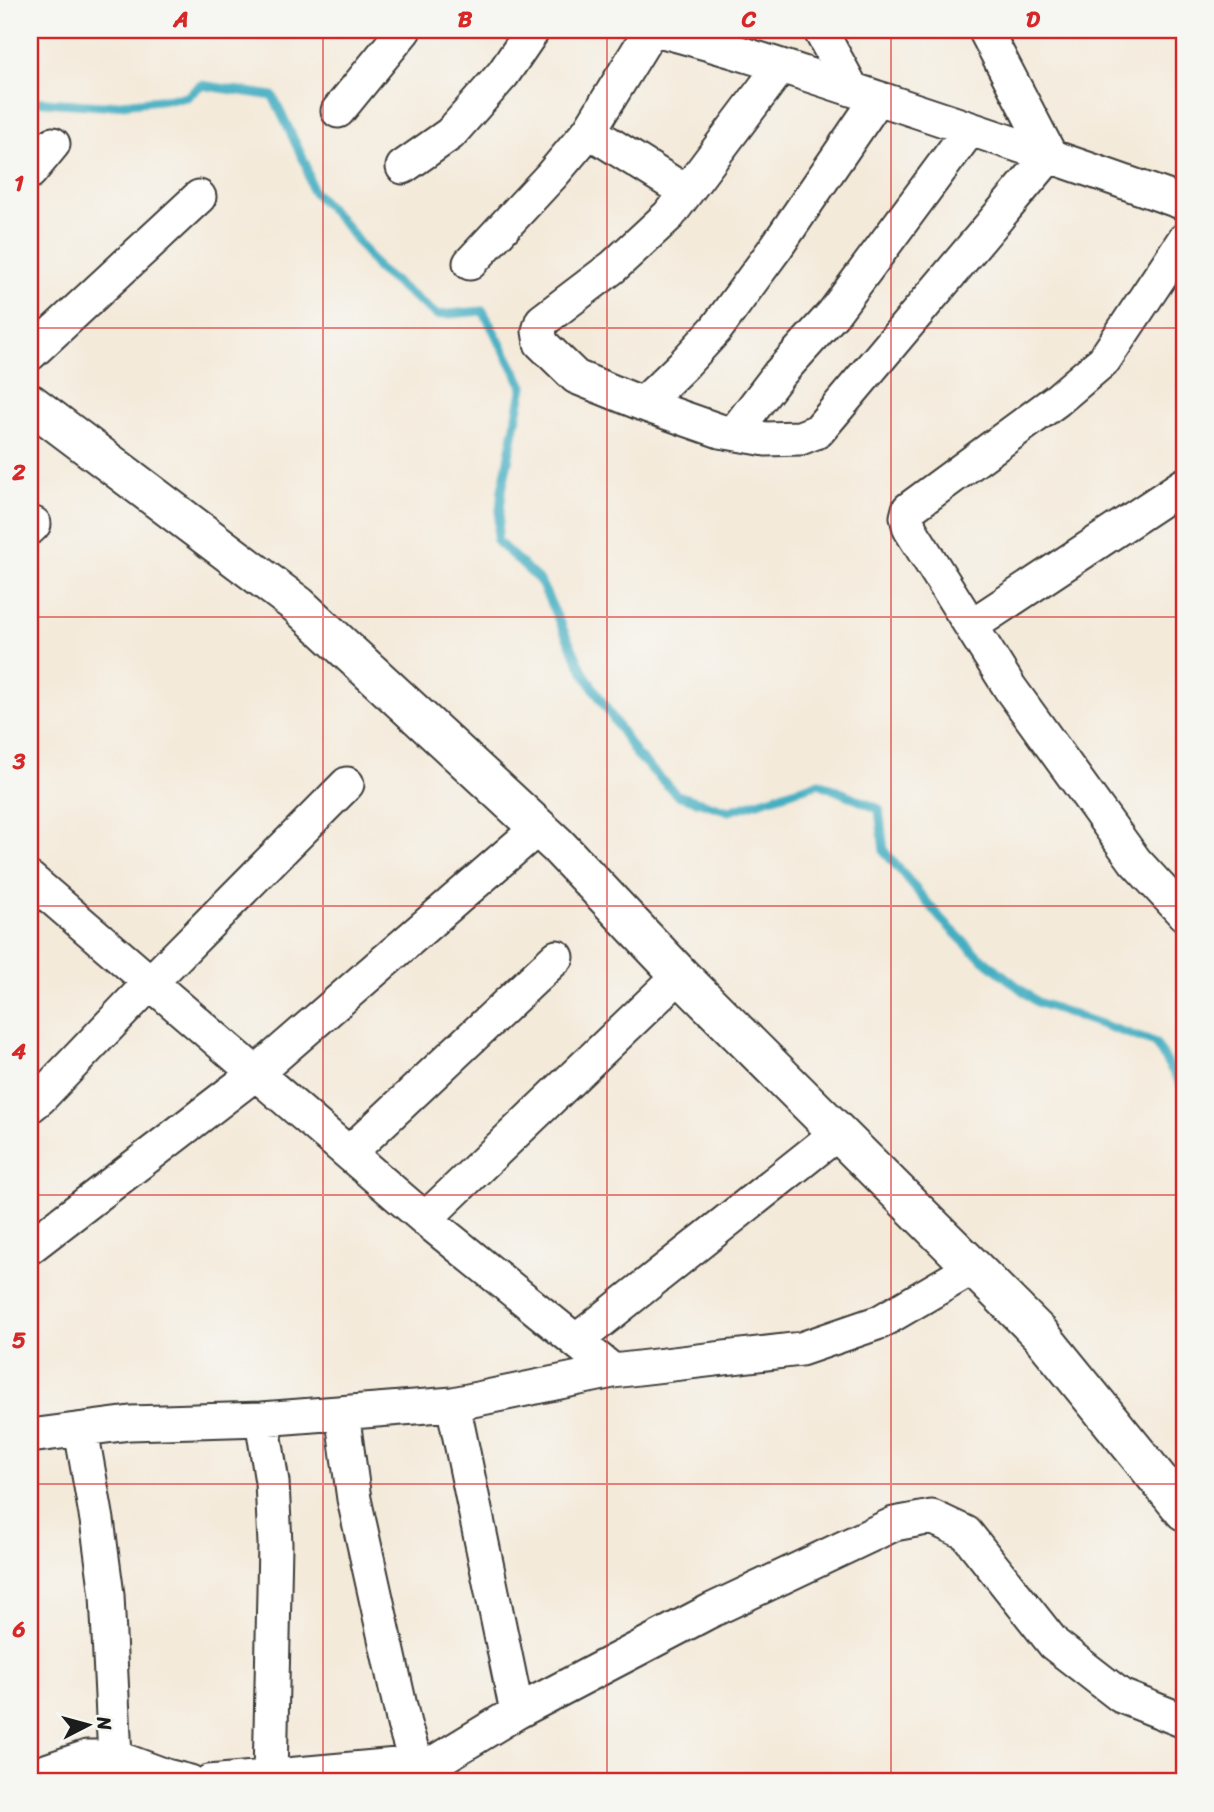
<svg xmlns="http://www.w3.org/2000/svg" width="1214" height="1812" font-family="Sriracha,sans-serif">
	<rect width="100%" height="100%" fill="#f6f6f2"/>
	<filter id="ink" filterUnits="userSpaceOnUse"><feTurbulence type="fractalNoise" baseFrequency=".0143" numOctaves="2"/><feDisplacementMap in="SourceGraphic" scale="14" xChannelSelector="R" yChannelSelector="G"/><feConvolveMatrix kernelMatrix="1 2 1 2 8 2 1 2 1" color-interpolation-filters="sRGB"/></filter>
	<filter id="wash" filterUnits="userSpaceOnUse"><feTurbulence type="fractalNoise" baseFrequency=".00686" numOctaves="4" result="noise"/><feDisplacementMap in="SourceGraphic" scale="28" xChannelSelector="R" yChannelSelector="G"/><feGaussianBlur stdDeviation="1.57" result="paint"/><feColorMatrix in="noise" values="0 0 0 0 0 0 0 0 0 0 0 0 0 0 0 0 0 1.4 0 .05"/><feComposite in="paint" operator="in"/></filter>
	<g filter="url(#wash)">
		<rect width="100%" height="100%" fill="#f4eada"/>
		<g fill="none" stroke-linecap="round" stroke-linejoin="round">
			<path stroke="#44afc2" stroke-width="9" d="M30 101 103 106 187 97 201 85 273 96 306 165 312 190 347 227 378 269 437 315 483 311 523 386 502 490 497 541 540 581 585 675 636 754 677 795 729 811 819 783 879 809 884 851 941 919 973 951 1037 1002 1155 1043 1184 1089"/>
		</g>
	</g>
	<g filter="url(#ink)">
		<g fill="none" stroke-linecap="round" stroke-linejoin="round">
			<defs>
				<path id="street" d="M659 30C736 50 812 76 887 101 987 134 1086 168 1184 203
					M820 30 852 89
					M781 66 669 215 613 267 542 321 539 331 541 343 576 377 643 404 720 431 766 439 800 438 818 431 1050 155 985 30
					M338 111 404 30
					M589 131 686 192
					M403 167 450 134 503 74 533 30
					M30 172 53 144
					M1184 240 1104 360 1057 400 909 509 907 517 910 529 1010 688 1135 861 1184 914
					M470 263 551 176 589 131 651 30
					M30 354 199 197
					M643 404 683 365 716 329 777 246 878 98
					M734 433 779 374 833 314 970 129
					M30 528 34 524
					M971 626 1184 485
					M30 879 425 1219 613 1371
					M30 1106 40 1098 151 982 347 784
					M349 1153 557 957
					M425 1219 680 975
					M30 1247 256 1073 538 828
					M576 1341 839 1132
					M453 1404 517 1712
					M342 1413 354 1499 404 1724 416 1763
					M262 1419 272 1482 275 1544 270 1777
					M81 1430 97 1520 107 1595 115 1757
					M30 1436 130 1423 262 1419 453 1404 613 1371 801 1349 880 1322 974 1267
					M37 1774 87 1757H115L166 1776 190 1782
					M209 1782 430 1762
					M402 1782 517 1712 710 1611 894 1524 932 1517 966 1533 1054 1644 1121 1696 1184 1721"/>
				<path id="secondary" d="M30 403 298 605 557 845 680 975 1040 1334 1184 1511"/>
			</defs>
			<use href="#street" stroke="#3c3b38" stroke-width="37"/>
			<use href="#secondary" stroke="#3c3b38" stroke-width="42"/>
			<use href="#street" stroke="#fff" stroke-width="33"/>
			<use href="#secondary" stroke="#fff" stroke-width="38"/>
		</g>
	</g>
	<path fill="none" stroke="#d62828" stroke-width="2" stroke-opacity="0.55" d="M323 30V1782M607 30V1782M891 30V1782M30 328H1184M30 617H1184M30 906H1184M30 1195H1184M30 1484H1184"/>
	<rect width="1214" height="1812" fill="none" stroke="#f6f6f2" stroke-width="77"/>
	<g transform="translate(88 1725) rotate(84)" stroke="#f6f6f2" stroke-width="5" paint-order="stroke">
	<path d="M0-5L12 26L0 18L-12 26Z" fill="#1c1c1c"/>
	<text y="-10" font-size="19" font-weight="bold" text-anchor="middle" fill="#1c1c1c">N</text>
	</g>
	<rect x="38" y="38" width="1138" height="1735" fill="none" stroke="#d62828" stroke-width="2.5"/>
	<g font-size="23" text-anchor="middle" font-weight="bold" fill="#d62828">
		<text x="181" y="27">A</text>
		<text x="465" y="27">B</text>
		<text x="749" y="27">C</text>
		<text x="1033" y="27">D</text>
		<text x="19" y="191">1</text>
		<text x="19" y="480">2</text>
		<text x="19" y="769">3</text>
		<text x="19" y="1059">4</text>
		<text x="19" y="1348">5</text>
		<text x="19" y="1637">6</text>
	</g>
</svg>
